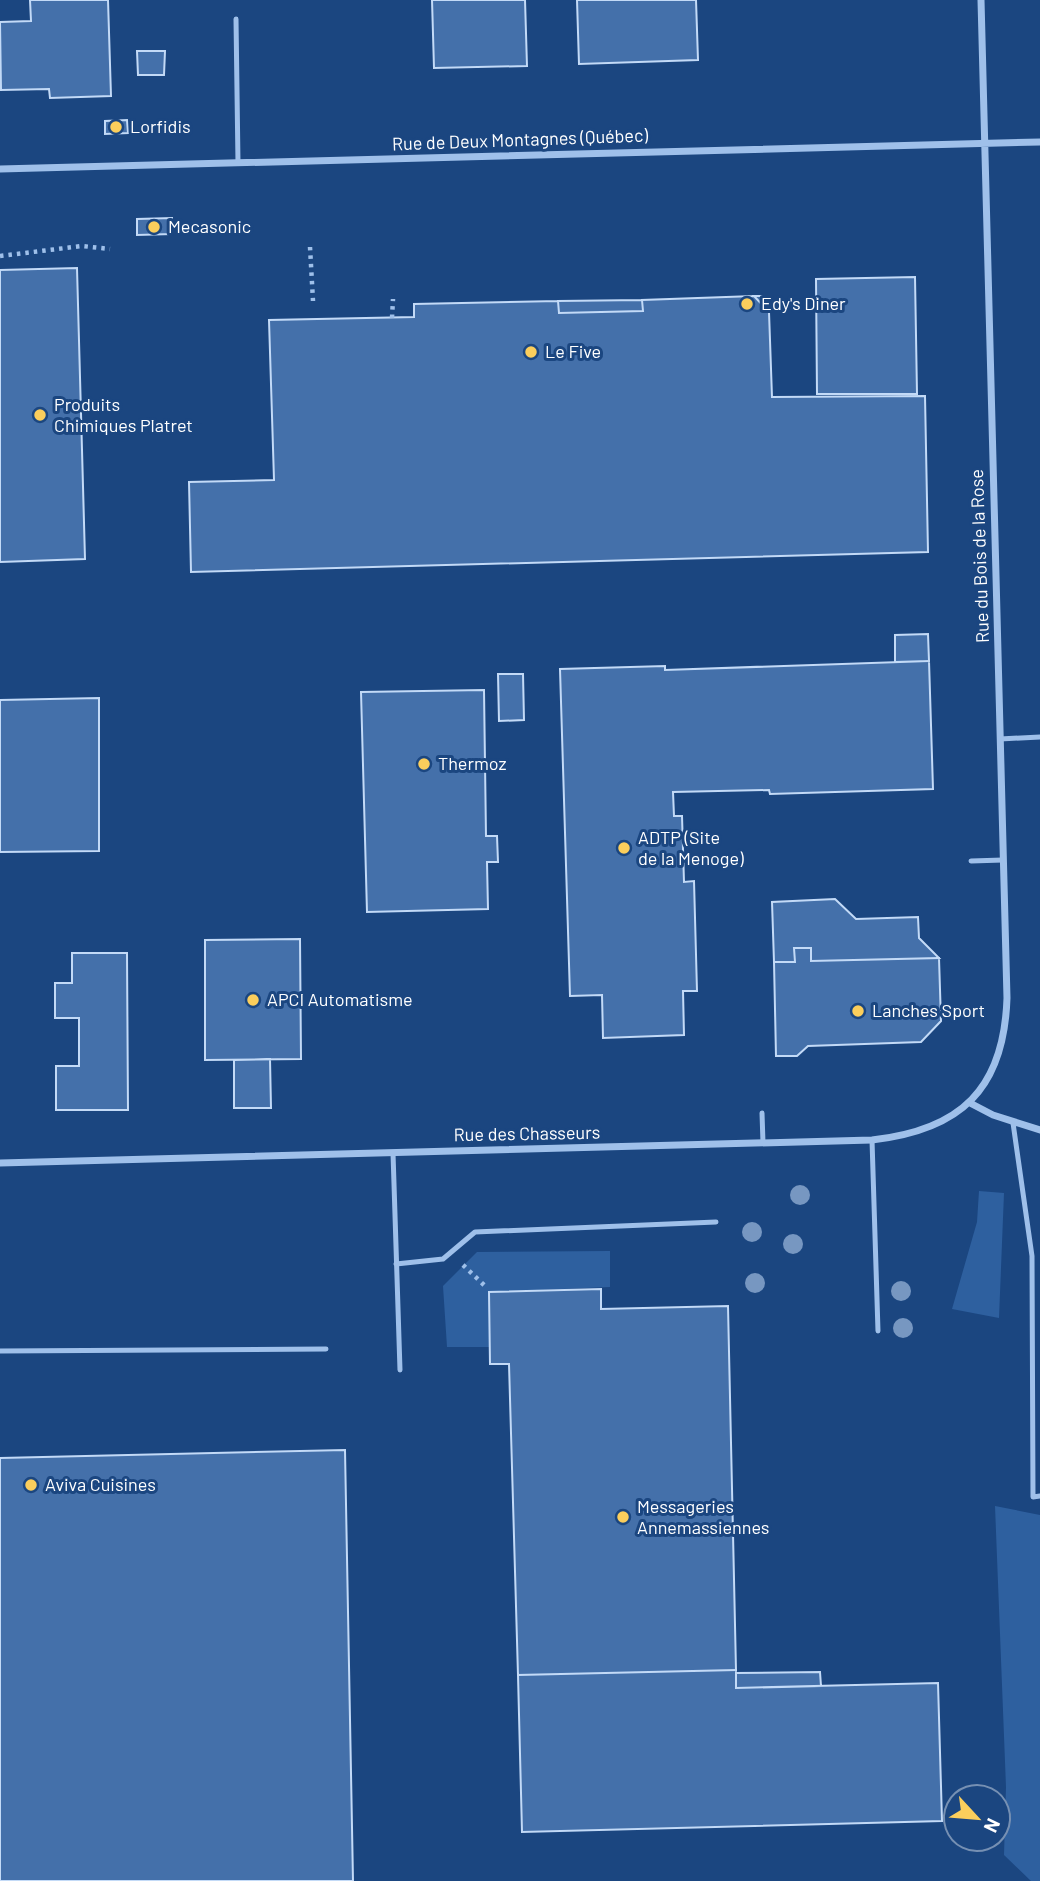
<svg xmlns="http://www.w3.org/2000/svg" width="1040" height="1881" font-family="Barlow,sans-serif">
	<rect width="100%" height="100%" fill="#1b4680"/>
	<path fill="#2e609f" d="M979 1191 1004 1193 999 1318 952 1309 977 1222Z
		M610 1251V1287L489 1292 490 1347H447L443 1286 477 1252Z
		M995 1506 1040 1515V1881H1031L1004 1855 1006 1787Z"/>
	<path fill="#4470aa" stroke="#c3daf7" stroke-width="2" d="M30 0H108L111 96 50 98 49 89 1 90 0 22 31 21Z
		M432 0H525L527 66 434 68Z
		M577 0H696L698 60 579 64Z
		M137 51H165L164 75H138Z
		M127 120 128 133 105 134V121Z
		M172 218V234L137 235V219Z
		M77 268 85 559 0 562V270Z
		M915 277 917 394H817L816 279Z
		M754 296 769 312 772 397 925 396 928 552 191 572 189 482 274 480 269 320 414 317V304L558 301 559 313 643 311 642 300Z
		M754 296H770L769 312Z
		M642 300 643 311 559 313 558 301Z
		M928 634 929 661 895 662V635Z
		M929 661 933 789 770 794 769 790 673 792 674 816H682L684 882 694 881 697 991H683L684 1035 603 1038 602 995 570 996 560 669 665 666V670Z
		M498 674H523L524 720 499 721Z
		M484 690 486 836H497L498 862H487L488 909 367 912 361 692Z
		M99 698V851L0 852V700Z
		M835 899 856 919 918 917 919 938 939 958 811 961V948H794L795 962H774L772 902Z
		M300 939 301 1059 205 1060V940Z
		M794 948H811V961L939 958 941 1021 921 1042 808 1046 797 1056H776L774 962H795Z
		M72 953H127L128 1110H56V1066H79V1018H55V983H72Z
		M270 1059 271 1108H234V1060Z
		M601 1289V1309L728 1306 736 1670 518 1675 509 1364H490L489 1292Z
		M345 1450 353 1881H0V1458Z
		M736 1670V1688L938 1683 942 1821 522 1832 518 1675Z
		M820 1672 821 1686 736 1688V1673Z"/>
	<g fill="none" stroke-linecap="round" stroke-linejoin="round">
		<path stroke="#9fc0ea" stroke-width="4.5" stroke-dasharray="3.5 5" stroke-linecap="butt" d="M310 247 313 301
			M0 256 82 246 110 249
			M392 318 393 299
			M463 1265 484 1285"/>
		<path stroke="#9fc0ea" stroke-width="5" d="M236 19 238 163
			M1000 739 1040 737
			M971 861 1003 860
			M762 1113 763 1143
			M1013 1123 1032 1256 1033 1497 1040 1496
			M872 1140 878 1331
			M393 1153 400 1370
			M396 1264 443 1259 475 1232 716 1222
			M0 1351 326 1349"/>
		<path stroke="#9fc0ea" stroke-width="7" d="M0 169 1040 142
			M970 1103 993 1115 1040 1130
			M0 1163 872 1140C961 1130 1004 1089 1007 998L981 0"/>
	</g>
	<g fill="#7797c1">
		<circle cx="800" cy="1195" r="10"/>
		<circle cx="752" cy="1232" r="10"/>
		<circle cx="793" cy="1244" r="10"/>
		<circle cx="755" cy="1283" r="10"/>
		<circle cx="901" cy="1291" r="10"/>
		<circle cx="903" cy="1328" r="10"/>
	</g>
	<g fill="#fbce5c" stroke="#1b4680" stroke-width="2.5">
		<circle cx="116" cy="127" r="7"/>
		<circle cx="154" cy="227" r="7"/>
		<circle cx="747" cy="304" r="7"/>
		<circle cx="531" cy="352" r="7"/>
		<circle cx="40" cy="415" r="7"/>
		<circle cx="424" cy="764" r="7"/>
		<circle cx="624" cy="848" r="7"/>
		<circle cx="253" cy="1000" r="7"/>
		<circle cx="858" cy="1011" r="7"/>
		<circle cx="31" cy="1485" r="7"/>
		<circle cx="623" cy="1517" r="7"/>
	</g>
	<g text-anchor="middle" stroke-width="6" stroke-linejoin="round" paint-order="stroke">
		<g font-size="18" fill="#fff" stroke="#1b4680" text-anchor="start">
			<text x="130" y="133">Lorfidis</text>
			<text x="168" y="233">Mecasonic</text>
			<text x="761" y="310">Edy's Diner</text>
			<text x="545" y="358">Le Five</text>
			<text x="54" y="411">Produits<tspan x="54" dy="21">Chimiques Platret</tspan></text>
			<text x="438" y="770">Thermoz</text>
			<text x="638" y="844">ADTP (Site<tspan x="638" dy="21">de la Menoge)</tspan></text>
			<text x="267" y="1006">APCI Automatisme</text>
			<text x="872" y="1017">Lanches Sport</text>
			<text x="45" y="1491">Aviva Cuisines</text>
			<text x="637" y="1513">Messageries<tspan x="637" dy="21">Annemassiennes</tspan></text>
		</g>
		<g font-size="18" fill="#fff" stroke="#1b4680">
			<text transform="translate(520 140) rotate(-2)" y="6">Rue de Deux Montagnes (Québec)</text>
			<text transform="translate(980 556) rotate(-92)" y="6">Rue du Bois de la Rose</text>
			<text transform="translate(527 1134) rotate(-1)" y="6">Rue des Chasseurs</text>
		</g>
	</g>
	<g transform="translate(977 1818) rotate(116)"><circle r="33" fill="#1b4680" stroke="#7690b3" stroke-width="2"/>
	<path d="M0-5L12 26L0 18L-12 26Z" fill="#fbce5c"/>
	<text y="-10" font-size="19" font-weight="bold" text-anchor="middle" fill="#ffffff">N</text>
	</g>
</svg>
